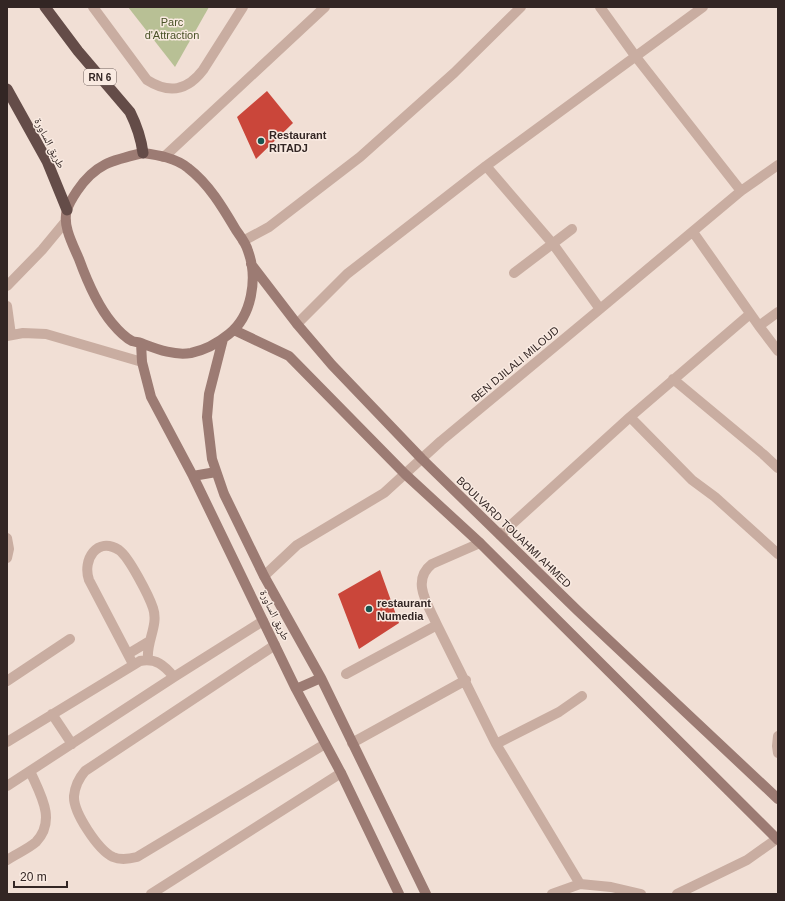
<svg xmlns="http://www.w3.org/2000/svg" width="785" height="901" font-family="Arial,'Noto Naskh Arabic',sans-serif">
	<rect width="100%" height="100%" fill="#f1dfd5"/>
	<path fill="#b8c095" d="M128 7H209L175 67Z"/>
	<path fill="#ca463a" d="M267 91 293 123 256 159 237 117Z
		M380 570 399 623 359 649 338 594Z"/>
	<g fill="none" stroke-linecap="round" stroke-linejoin="round">
		<path stroke="#c9ada1" stroke-width="10" d="M93 7 147 80C169 94 187 91 203 70L243 7
			M7 286 42 250 66 221
			M7 538 9 549 7 558
			M275 645 85 771C79 778 75 786 74 796 73 812 98 850 113 857 120 860 129 859 137 857L325 744
			M128 654 148 642
			M133 664 89 580C82 560 97 536 119 550 129 557 149 596 153 608 159 625 146 642 148 659
			M7 681 70 639
			M52 714 72 744
			M7 742 140 661C156 658 164 665 174 677
			M7 786 174 677 263 621
			M7 860C16 854 28 849 36 842 57 820 40 794 30 771"/>
		<path stroke="#c9ada1" stroke-width="10" d="M600 7 636 57 741 191
			M164 157 325 7
			M486 166 553 244 600 309
			M693 232 759 326 778 351
			M243 241 269 227 360 157 454 73 521 7
			M514 273 572 229
			M7 306 11 335
			M297 324 347 274 486 166 703 7
			M759 326 778 312
			M7 336 23 333 46 334 142 362
			M673 379 763 454 778 468
			M630 417 692 480 715 497 778 554
			M500 535 630 417 750 314
			M264 576 297 545 384 493 441 441 600 309 741 191 778 165
			M437 625 496 744 580 884
			M346 674 437 625C429 606 410 581 432 564L480 543
			M778 736 777 746 778 753
			M352 743 466 680
			M496 744 559 712 582 696
			M151 894 341 773
			M552 894 580 884 611 887 641 894
			M677 894 747 860 778 838"/>
		<path stroke="#9c7b73" stroke-width="10" d="M143 153C158 155 176 158 188 168 209 184 223 208 236 230 240 236 246 243 248 251 258 278 252 316 229 334 218 343 205 350 191 353 174 356 157 349 141 343 138 342 135 342 132 341 126 338 117 329 112 323 97 305 87 281 79 259 73 245 62 225 67 210 69 203 73 197 77 191 95 164 112 160 143 153Z
			M251 264 297 324 332 365 422 459 578 611 778 799
			M234 330 289 356 405 474 480 543 778 840
			M223 339 209 394 207 417 212 459 224 494 264 576 321 678 426 894
			M141 343 142 362 151 397 193 476 296 689 341 773 399 894
			M193 476 216 472
			M296 689 321 678"/>
		<path stroke="#644c48" stroke-width="11" d="M45 7 78 51 130 112C137 126 141 138 143 153
			M7 89 47 161 67 210"/>
	</g>
	<g fill="#19554f" stroke="#f9eae1" stroke-width="1.5">
		<circle cx="261" cy="141" r="4"/>
		<circle cx="369" cy="609" r="4"/>
	</g>
	<g text-anchor="middle" stroke-width="3" stroke-linejoin="round" paint-order="stroke">
		<rect fill="#f9eae1" stroke="#6e615d" stroke-width="1" x="84" y="69" width="32" height="16" rx="3"/>
		<g font-size="10" font-weight="bold" fill="#332624">
			<text x="100" y="81">RN 6</text>
		</g>
		<g font-size="11" fill="#495227" stroke="#f9eae1">
			<text x="172" y="26">Parc<tspan x="172" dy="13">d'Attraction</tspan></text>
		</g>
		<g font-size="11" font-weight="bold" fill="#332624" stroke="#f9eae1" text-anchor="start">
			<text x="269" y="139">Restaurant<tspan x="269" dy="13">RITADJ</tspan></text>
			<text x="377" y="607">restaurant<tspan x="377" dy="13">Numedia</tspan></text>
		</g>
		<g font-size="11" fill="#332624" stroke="#f9eae1">
			<text transform="translate(50 143) rotate(63)" y="4">طريق الساورة</text>
			<text transform="translate(515 364) rotate(-40)" y="4">BEN DJILALI MILOUD</text>
			<text transform="translate(514 532) rotate(44)" y="4">BOULVARD TOUAHMI AHMED</text>
			<text transform="translate(275 615) rotate(64)" y="4">طريق الساورة</text>
		</g>
	</g>
	<rect width="785" height="901" fill="none" stroke="#332624" stroke-width="16"/>
	<path d="M14 881v6h53v-6" fill="none" stroke="#332624" stroke-width="2"/>
	<text x="20" y="881" font-size="12" fill="#332624" stroke="#f9eae1" stroke-width="3" paint-order="stroke">20 m</text>
</svg>
